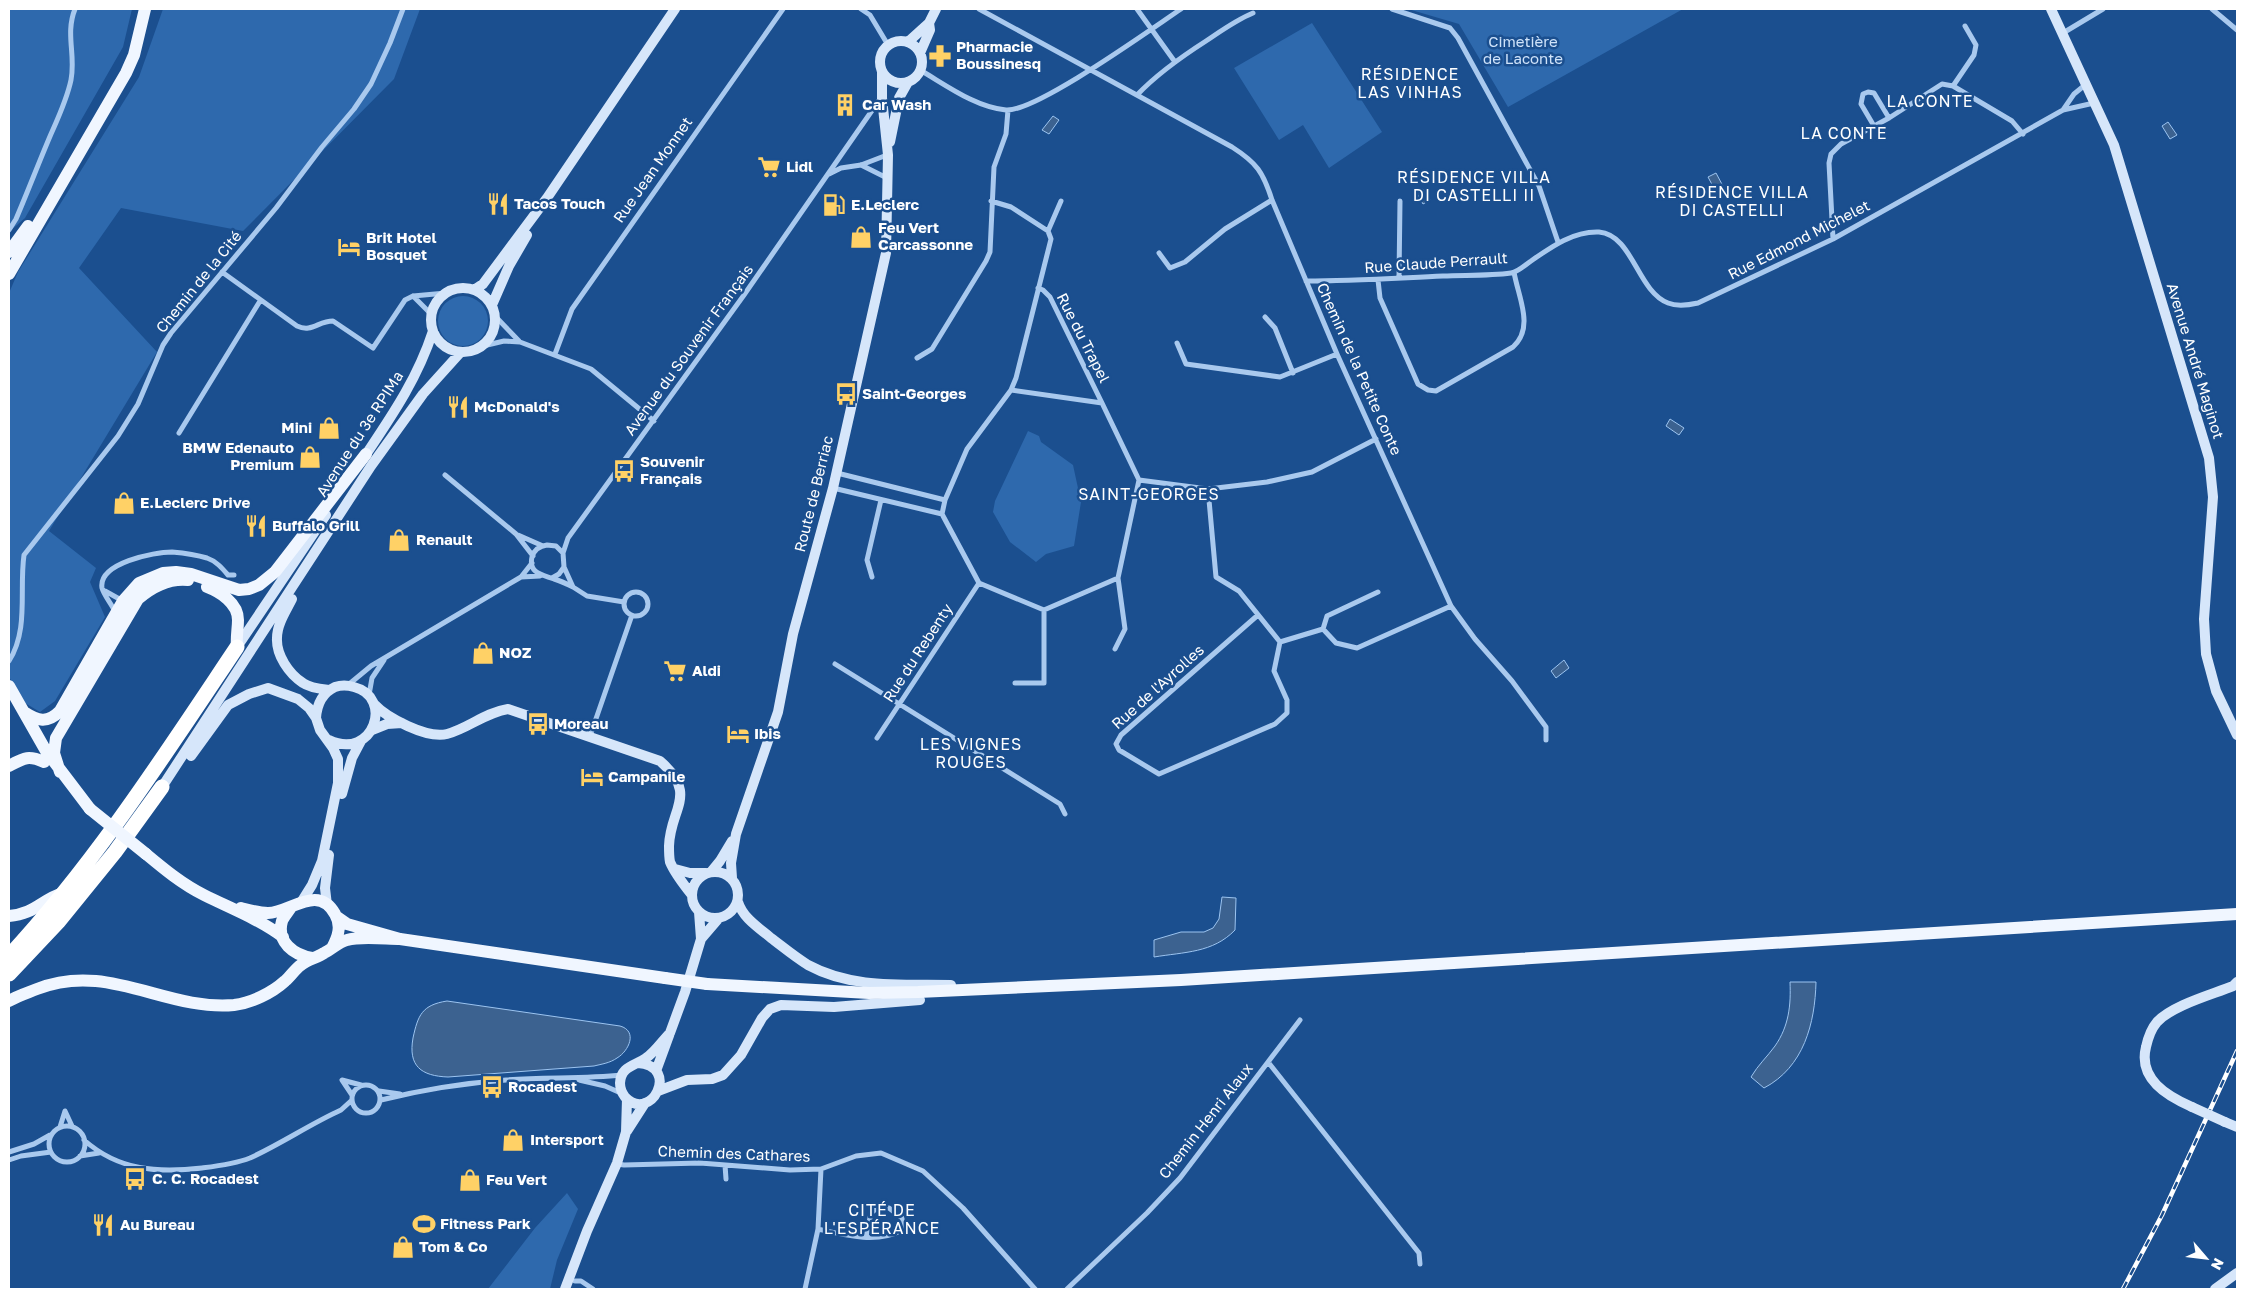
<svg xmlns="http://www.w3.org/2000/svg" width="2246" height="1298" font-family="'Golos Text',sans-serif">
	<rect width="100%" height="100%" fill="#1b4f8f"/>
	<path fill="#2e69ad" d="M9 9H132L123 47 25 218 9 232Z
		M163 9H420L394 79 243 231 121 208 79 268 157 352 49 531 96 568 90 582 105 617 55 701 40 712 25 703 9 677V293L18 272 139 77Z
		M1408 9H1683L1508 107 1459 24Z
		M1312 23 1382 132 1329 168 1303 125 1279 140 1234 68Z
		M438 321a25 25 0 1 1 50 0a25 25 0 1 1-50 0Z
		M1028 431 1039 436 1041 442 1073 465 1081 502 1074 546 1046 554 1036 562 1010 542 993 512 995 501Z
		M567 1193 578 1209 557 1260 550 1289H488L535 1228Z"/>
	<path fill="#3c6290" stroke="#9cc4f0" d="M1053 116 1059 120 1049 134 1042 130Z
		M2168 122 2177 135 2170 139 2162 126Z
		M1716 173 1724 188 1716 192 1708 177Z
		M1423 189 1430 200 1423 204 1416 192Z
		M1670 419 1684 428 1679 435 1666 426Z
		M1564 660 1569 668 1556 678 1551 671Z
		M1222 897 1236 898 1235 930C1213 953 1184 952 1154 957V940L1181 932H1204L1213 928 1219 919Z
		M1790 982H1816C1815 1023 1804 1067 1764 1088L1751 1077C1758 1065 1767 1057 1775 1046 1789 1026 1791 1005 1790 982Z
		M447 1001 620 1026C638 1031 629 1051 617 1058 610 1063 602 1064 594 1066L448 1077C421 1076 408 1066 413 1038 418 1015 422 1005 447 1001Z"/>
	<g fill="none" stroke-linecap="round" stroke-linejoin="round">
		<path stroke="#a9c9ee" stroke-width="5" d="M861 9 870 15 888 45
			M979 9 1232 147C1257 163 1263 172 1272 200L1337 354 1451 606 1475 639 1512 681 1546 727V740
			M1137 9 1175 62
			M1392 9 1450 28 1458 38 1539 186 1558 242
			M2212 9 2237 30
			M2063 33 2103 9
			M920 70C946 85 975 107 1006 110 1036 112 1151 29 1181 9
			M1953 86 1974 55 1976 45 1965 26
			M1137 95C1158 73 1181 57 1206 41 1221 31 1236 20 1253 13
			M2063 110 2074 94 2085 85
			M1874 126 1861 104 1863 94 1868 92 1874 93 1889 118
			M861 165 887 178
			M829 174 841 168 861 165 887 155
			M991 201 1011 207 1048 231 1051 239 1016 378 1011 390
			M9 230 16 219C28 191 39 162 51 134 59 116 67 99 71 80 76 55 65 34 75 9
			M1048 231 1061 201
			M1833 239 1829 163 1831 154 1841 144 1889 118 1942 84 1953 86 2012 121 2023 134
			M1159 253 1170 268 1185 262 1225 229 1272 200
			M222 272 297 326C312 333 318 321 333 321L373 348 405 300 413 296 446 293
			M1399 278 1400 201
			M1378 280 1380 298 1418 384 1428 390 1436 391 1513 347C1535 327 1518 297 1514 272
			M1306 281C1352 281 1397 278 1443 276 1465 275 1489 276 1511 273 1518 272 1525 265 1531 261 1551 247 1573 231 1599 232 1633 235 1637 291 1668 303 1678 307 1689 305 1698 303L1833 239 2063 110 2094 103
			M1038 288 1043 290 1050 297 1102 403
			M413 296 431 314
			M495 316 519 341
			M1265 317 1275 328 1293 373
			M1177 343 1186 364 1280 377 1337 354
			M483 346 504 341 520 342 591 369 654 421
			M555 354 572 309 783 9
			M917 358 932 349 986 261 990 252 994 167 1006 134 1008 110
			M179 433 260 301
			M445 475 516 534 533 556
			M833 488 942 514 945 500 837 473
			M1208 489 1216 577 1239 591 1280 642
			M945 500 967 449 1011 390 1102 403 1139 480 1208 489 1267 482 1312 472 1376 439
			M942 514 979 583 1044 610 1118 578 1139 480
			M518 535 543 546
			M547 545 556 546 563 553 564 567 573 587C567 584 561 581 554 579 544 575 528 574 532 557 534 550 540 546 547 545Z
			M563 553 568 538 744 295 880 99
			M521 577 540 576
			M872 577 867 560 881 500
			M552 578 559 574 564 567
			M573 587 587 596 624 602
			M105 591 123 601
			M624 604a12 12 0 1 1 24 0a12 12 0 1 1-24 0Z
			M115 612C112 604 104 596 102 588 98 563 154 552 172 552 183 553 197 555 207 558 216 561 222 568 228 575H234
			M1258 615 1121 735 1116 744 1119 750 1159 774 1275 724 1287 713V700L1274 671 1280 642 1323 629 1336 643 1357 648 1451 606
			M1323 629 1327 616 1378 592
			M1115 649 1125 629 1118 578
			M9 661C29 630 19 590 24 555L118 436 138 404 163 345 171 333 276 208 322 147 354 109 371 84 390 43 403 9
			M835 664 1060 804 1065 814
			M1015 683H1044V610
			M348 685 371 666 521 577 532 563
			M369 695 372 678 384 660
			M590 736 632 615
			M877 738 979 583
			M1268 1062 1300 1020
			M579 1080 605 1086 623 1094
			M352 1099a14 14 0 1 1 28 0a14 14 0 1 1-28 0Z
			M379 1091 400 1094
			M352 1095 342 1080 361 1085
			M381 1100C421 1090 465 1083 506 1080 545 1077 583 1079 622 1075
			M49 1144a18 18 0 1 1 36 0a18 18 0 1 1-36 0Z
			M60 1127 65 1111 72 1126
			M84 1140C119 1171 158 1173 202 1168 218 1166 235 1164 250 1158 281 1144 310 1124 341 1110L352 1100
			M9 1152 34 1144 50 1135
			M80 1156 99 1153
			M9 1160 21 1156 51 1152
			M617 1164 624 1165 700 1163 790 1170 821 1169 856 1156 881 1153 923 1171 963 1208 1035 1289
			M725 1165 726 1179
			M818 1229C844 1235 877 1244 902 1230V1218L889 1208 878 1207 871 1213 866 1237
			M575 1281H581L593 1289
			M805 1289 818 1229 821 1169
			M1067 1289 1147 1213 1180 1178 1268 1062 1419 1253 1420 1264"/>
		<path stroke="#d6e6fa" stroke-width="10" d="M2051 9 2114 145 2209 458 2213 497 2204 619 2206 654 2216 691 2237 735
			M880 62a21 21 0 1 1 42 0a21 21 0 1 1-42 0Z
			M908 42 929 23 936 9
			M920 53 930 30 929 23
			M890 142 899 98 908 82
			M431 320a32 32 0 1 1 64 0a32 32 0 1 1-64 0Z
			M474 290 483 284 547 198 675 9
			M492 305 509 266 527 235
			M363 459C391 417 417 380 433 331
			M292 599C286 611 277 624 277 638 276 655 289 674 303 683 310 688 321 689 329 690
			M237 647 326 515
			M374 704C387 718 427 739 447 734 469 728 484 713 508 709L660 761C699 795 670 808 669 846 669 851 669 857 670 862 675 874 684 885 692 895
			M316 718C317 704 322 693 335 687 341 685 347 685 354 687 394 697 374 761 329 740
			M372 730 387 724 402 723
			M191 756 228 705 249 694 268 688 298 699 309 708 316 718 320 730 333 748 338 759V783L322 861 312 885 302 901
			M162 787 371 466 423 394 460 353
			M342 794 352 758 361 741
			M675 869 690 873H706
			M692 895a23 23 0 1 1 46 0a23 23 0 1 1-46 0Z
			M711 872 720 861 732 841
			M732 878 731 863 736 834 778 712 793 634 833 488 886 253 888 155 882 98V72
			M738 902C743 918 758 927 771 938 783 947 795 957 808 965 852 989 902 984 951 985
			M327 905 325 888 329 855
			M701 939 719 918
			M638 1063C681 1066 651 1124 625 1097 622 1093 620 1088 620 1083 621 1066 635 1066 646 1058 655 1052 662 1041 670 1033
			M656 1071 685 992 701 939 699 912
			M658 1091 687 1080 712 1079 723 1075 741 1055 762 1018 770 1009 781 1005 834 1007 920 1000
			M2192 1107C2167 1096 2138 1079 2146 1047 2148 1038 2151 1029 2157 1022 2173 1005 2211 995 2233 986L2237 982
			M2225 1122 2237 1127
			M627 1131 645 1103
			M565 1289 587 1231 617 1163 626 1132 627 1099
			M2215 1289 2237 1273"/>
		<path stroke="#f0f6ff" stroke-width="12" d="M9 252 28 226
			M9 274 126 73 134 55 145 9
			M207 587C220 592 238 603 238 620 238 629 236 637 237 647
			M9 686 46 751 90 809
			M24 712C38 721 47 724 60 711L123 601 139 583 163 573 176 572 191 574 239 590 249 589 259 585 275 572 366 454
			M9 766C24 758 28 755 44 762
			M60 772 54 753 56 738 138 599C152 587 168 578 188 580
			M146 854C164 869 182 884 204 895 230 908 259 919 283 937
			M291 907C289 911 284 916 282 921 276 942 294 955 312 958
			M241 908C249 910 259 913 268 913 290 913 318 883 335 914 342 926 338 937 332 948
			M9 916C35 914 41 900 63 893
			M337 917 347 924 400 939 665 978
			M707 984 869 993 918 992 1181 980 2237 914
			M9 1001C17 996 27 993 37 989 108 961 165 1011 234 1005 251 1003 272 993 285 981 291 976 295 969 301 965 308 959 317 958 324 953 332 949 339 942 347 940 360 936 386 939 400 939"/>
		<path stroke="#fff" stroke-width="15" d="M9 956C96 862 166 753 237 647
			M9 974 59 921 115 852 162 787"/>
		<defs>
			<path id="rail" d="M2123 1289 2162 1215 2237 1051"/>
		</defs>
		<use href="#rail" stroke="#fff" stroke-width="4.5"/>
		<use href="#rail" stroke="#1b4f8f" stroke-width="2.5" stroke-dasharray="8" stroke-linecap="butt"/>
		<path stroke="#d6e6fa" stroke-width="10" d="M2192 1107 2225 1122"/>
		<path stroke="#f0f6ff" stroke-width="12" d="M90 809 146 854
			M665 978 707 984"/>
	</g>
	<defs>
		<symbol id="pharmacy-bare" viewBox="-9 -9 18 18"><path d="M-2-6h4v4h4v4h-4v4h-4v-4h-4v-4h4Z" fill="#ffd166" stroke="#1b4f8f" stroke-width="2.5" paint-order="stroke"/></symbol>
		<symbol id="building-bare" viewBox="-9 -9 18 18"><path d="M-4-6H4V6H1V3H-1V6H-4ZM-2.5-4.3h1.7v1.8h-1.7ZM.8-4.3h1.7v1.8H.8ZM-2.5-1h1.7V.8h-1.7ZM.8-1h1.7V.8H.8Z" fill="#ffd166" stroke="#1b4f8f" stroke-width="2.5" paint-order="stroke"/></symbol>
		<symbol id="supermarket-bare" viewBox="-9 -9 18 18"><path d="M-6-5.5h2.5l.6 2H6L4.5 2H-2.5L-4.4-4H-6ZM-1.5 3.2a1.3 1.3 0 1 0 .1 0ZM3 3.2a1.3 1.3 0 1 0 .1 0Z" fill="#ffd166" stroke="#1b4f8f" stroke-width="2.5" paint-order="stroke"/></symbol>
		<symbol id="restaurant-bare" viewBox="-9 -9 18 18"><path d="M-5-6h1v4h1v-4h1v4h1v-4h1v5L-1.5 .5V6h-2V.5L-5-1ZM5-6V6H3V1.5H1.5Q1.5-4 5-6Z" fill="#ffd166" stroke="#1b4f8f" stroke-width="2.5" paint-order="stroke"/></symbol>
		<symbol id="fuel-bare" viewBox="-9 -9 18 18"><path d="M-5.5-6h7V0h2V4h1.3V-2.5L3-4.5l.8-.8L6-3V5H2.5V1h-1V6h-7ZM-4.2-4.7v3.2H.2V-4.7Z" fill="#ffd166" stroke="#1b4f8f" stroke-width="2.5" paint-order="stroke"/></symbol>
		<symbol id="shop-bare" viewBox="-9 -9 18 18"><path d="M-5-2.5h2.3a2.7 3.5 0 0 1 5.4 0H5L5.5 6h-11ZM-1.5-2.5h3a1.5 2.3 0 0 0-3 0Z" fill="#ffd166" stroke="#1b4f8f" stroke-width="2.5" paint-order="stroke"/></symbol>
		<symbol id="hotel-bare" viewBox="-9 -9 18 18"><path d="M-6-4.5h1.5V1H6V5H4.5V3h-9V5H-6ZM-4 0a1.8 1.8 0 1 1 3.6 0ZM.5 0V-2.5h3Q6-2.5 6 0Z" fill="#ffd166" stroke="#1b4f8f" stroke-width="2.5" paint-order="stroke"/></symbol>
		<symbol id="bus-bare" viewBox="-9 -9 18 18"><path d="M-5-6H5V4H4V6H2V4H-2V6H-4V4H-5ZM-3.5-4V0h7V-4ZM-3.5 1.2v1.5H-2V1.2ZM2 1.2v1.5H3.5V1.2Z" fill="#ffd166" stroke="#1b4f8f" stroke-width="2.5" paint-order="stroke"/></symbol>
		<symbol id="stadium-bare" viewBox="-9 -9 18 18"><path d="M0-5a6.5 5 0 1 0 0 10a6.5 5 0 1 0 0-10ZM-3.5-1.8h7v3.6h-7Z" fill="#ffd166" stroke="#1b4f8f" stroke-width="2.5" paint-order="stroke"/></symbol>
	</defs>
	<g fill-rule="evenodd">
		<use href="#pharmacy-bare" x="924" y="40" width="32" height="32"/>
		<use href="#building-bare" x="829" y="89" width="32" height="32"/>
		<use href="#supermarket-bare" x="753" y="151" width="32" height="32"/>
		<use href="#restaurant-bare" x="482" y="188" width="32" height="32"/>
		<use href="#fuel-bare" x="818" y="189" width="32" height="32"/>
		<use href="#shop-bare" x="845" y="221" width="32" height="32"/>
		<use href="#hotel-bare" x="333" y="231" width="32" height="32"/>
		<use href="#bus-bare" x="830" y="378" width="32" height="32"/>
		<use href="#restaurant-bare" x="442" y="391" width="32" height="32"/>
		<use href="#shop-bare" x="313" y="412" width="32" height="32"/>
		<use href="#shop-bare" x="294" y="441" width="32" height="32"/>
		<use href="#bus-bare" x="608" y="455" width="32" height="32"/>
		<use href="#shop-bare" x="108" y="487" width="32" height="32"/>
		<use href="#restaurant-bare" x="240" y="510" width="32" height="32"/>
		<use href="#shop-bare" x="383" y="524" width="32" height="32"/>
		<use href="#shop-bare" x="467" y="637" width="32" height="32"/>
		<use href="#supermarket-bare" x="659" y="655" width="32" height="32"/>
		<use href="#bus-bare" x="522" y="708" width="32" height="32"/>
		<use href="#hotel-bare" x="722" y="718" width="32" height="32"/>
		<use href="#hotel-bare" x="576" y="761" width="32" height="32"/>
		<use href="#bus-bare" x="476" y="1071" width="32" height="32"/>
		<use href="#shop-bare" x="497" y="1124" width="32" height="32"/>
		<use href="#bus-bare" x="119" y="1163" width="32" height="32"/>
		<use href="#shop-bare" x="454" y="1164" width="32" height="32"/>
		<use href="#stadium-bare" x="408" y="1208" width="32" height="32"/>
		<use href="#restaurant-bare" x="87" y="1209" width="32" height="32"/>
		<use href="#shop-bare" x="387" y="1231" width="32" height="32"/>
	</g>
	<g text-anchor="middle" stroke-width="5" stroke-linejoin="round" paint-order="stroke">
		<g font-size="15" fill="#cfe3fa" stroke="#1b4f8f">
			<text x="1523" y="47">Cimetière<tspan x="1523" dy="17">de Laconte</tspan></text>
		</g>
		<g font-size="15" font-weight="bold" fill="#fff" stroke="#1b4f8f" text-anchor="start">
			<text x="956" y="52">Pharmacie<tspan x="956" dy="17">Boussinesq</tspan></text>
			<text x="862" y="110">Car Wash</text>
			<text x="786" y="172">Lidl</text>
			<text x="514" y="209">Tacos Touch</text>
			<text x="851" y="210">E.Leclerc</text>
			<text x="878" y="233">Feu Vert<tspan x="878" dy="17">Carcassonne</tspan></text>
			<text x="366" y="243">Brit Hotel<tspan x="366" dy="17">Bosquet</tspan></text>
			<text x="862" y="399">Saint-Georges</text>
			<text x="474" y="412">McDonald's</text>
			<text x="312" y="433" text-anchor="end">Mini</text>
			<text x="294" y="453" text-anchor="end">BMW Edenauto<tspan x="294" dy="17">Premium</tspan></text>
			<text x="640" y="467">Souvenir<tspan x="640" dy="17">Français</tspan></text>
			<text x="140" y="508">E.Leclerc Drive</text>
			<text x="272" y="531">Buffalo Grill</text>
			<text x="416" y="545">Renault</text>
			<text x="499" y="658">NOZ</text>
			<text x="692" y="676">Aldi</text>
			<text x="554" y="729">Moreau</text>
			<text x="754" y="739">Ibis</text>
			<text x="608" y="782">Campanile</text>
			<text x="508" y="1092">Rocadest</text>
			<text x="530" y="1145">Intersport</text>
			<text x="152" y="1184">C. C. Rocadest</text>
			<text x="486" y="1185">Feu Vert</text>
			<text x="440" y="1229">Fitness Park</text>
			<text x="120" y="1230">Au Bureau</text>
			<text x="419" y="1252">Tom &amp; Co</text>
		</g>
		<g font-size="15" fill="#fff" stroke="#1b4f8f">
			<text transform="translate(653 170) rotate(-55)" y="5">Rue Jean Monnet</text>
			<text transform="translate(1799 240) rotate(-27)" y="5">Rue Edmond Michelet</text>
			<text transform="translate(1436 263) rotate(-4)" y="5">Rue Claude Perrault</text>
			<text transform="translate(199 282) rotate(-51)" y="5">Chemin de la Cité</text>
			<text transform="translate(1083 338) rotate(63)" y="5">Rue du Trapel</text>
			<text transform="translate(689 350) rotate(-54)" y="5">Avenue du Souvenir Français</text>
			<text transform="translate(2195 361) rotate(73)" y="5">Avenue André Maginot</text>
			<text transform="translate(1359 369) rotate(66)" y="5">Chemin de la Petite Conte</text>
			<text transform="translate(360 434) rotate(-57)" y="5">Avenue du 3e RPIMa</text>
			<text transform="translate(814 494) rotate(-76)" y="5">Route de Berriac</text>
			<text transform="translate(918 653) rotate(-57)" y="5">Rue du Rebenty</text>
			<text transform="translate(1158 687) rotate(-42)" y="5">Rue de l'Ayrolles</text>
			<text transform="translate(1206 1121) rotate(-52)" y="5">Chemin Henri Alaux</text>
			<text transform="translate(734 1154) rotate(2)" y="5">Chemin des Cathares</text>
		</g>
		<g font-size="16" letter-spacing="1" fill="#fff" stroke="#1b4f8f">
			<text x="1410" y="80">RÉSIDENCE<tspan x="1410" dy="18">LAS VINHAS</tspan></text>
			<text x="1930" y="107">LA CONTE</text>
			<text x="1844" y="139">LA CONTE</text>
			<text x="1474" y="183">RÉSIDENCE VILLA<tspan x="1474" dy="18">DI CASTELLI II</tspan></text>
			<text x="1732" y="198">RÉSIDENCE VILLA<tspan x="1732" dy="18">DI CASTELLI</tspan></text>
			<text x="1149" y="500">SAINT-GEORGES</text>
			<text x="971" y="750">LES VIGNES<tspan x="971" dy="18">ROUGES</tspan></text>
			<text x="882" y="1216">CITÉ DE<tspan x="882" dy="18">L'ESPÉRANCE</tspan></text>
		</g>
	</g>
	<rect width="2246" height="1298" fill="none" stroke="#ffffff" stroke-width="20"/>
	<g transform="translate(2206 1258) rotate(118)" stroke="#1b4f8f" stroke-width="4" paint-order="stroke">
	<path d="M0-4L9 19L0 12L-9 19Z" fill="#ffffff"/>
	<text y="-8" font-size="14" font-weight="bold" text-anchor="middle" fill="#ffffff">N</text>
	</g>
</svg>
